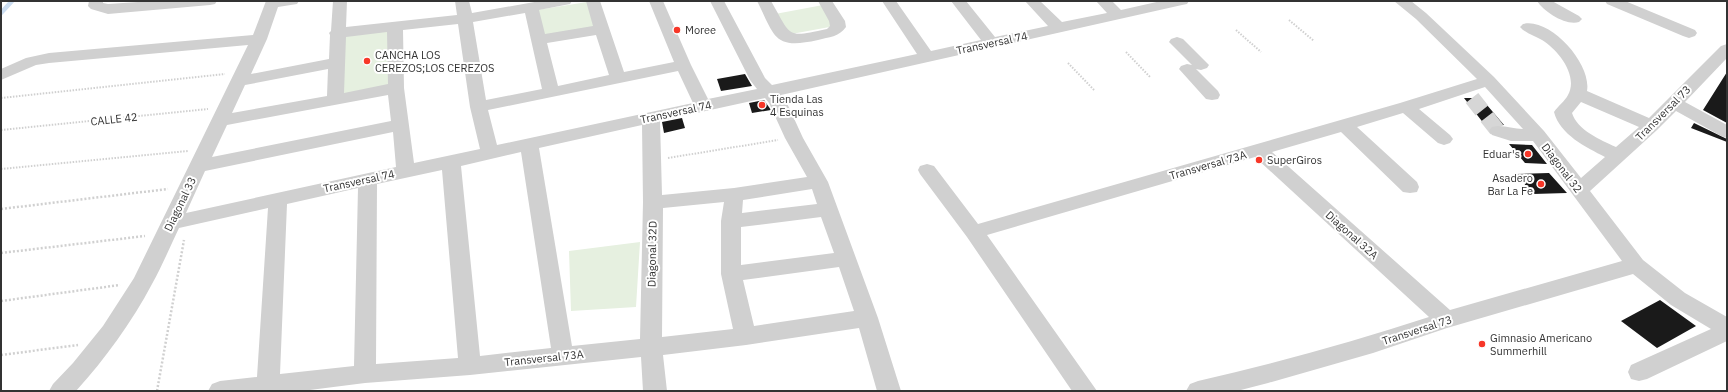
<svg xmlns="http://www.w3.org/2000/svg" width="1728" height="392" font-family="'IBM Plex Sans',sans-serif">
	<rect width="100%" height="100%" fill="#fff"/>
	<path fill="#e6f0e0" d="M587 2 596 27 543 38 537 10Z
		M823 5 835 26 786 35 775 14Z
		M393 30V85L341 95V35Z
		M640 242 636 307 571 311 569 251Z"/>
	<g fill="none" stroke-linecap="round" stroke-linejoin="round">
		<path stroke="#cbddf1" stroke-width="4.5" d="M1 13 12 1"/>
	</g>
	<path fill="#1a1a1a" d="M1727 72V123L1703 110Z
		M745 74 752 86 721 91 717 79Z
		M1464 98H1481L1504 125 1492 126 1488 129Z
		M764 100 771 110 752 113 749 103Z
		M682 118 685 128 664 133 662 122Z
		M1694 123 1727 139V142L1691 128Z
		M1509 144 1532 145 1547 164 1525 163Z
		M1549 173 1567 193 1533 194 1516 174Z
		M1660 300 1696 326 1657 348 1621 321Z"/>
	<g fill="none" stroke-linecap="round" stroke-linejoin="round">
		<path stroke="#d6d6d6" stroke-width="16" stroke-dasharray="16 8" stroke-linecap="butt" d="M1472 98 1498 131"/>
		<path stroke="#d0d0d0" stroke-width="2" stroke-dasharray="1.5 1.5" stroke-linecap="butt" d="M1289 20 1314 41
			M1236 30 1261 52
			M1126 52 1150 77
			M1068 63 1095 91
			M1 98 225 74
			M1 130 208 109
			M668 158 778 140
			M1 169 188 151"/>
		<path stroke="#d0d0d0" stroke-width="2.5" stroke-dasharray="2 2" stroke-linecap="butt" d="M1 209 168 189
			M1 253 145 236
			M1 301 120 285
			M1 355 78 345
			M157 391 184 240"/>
		<path fill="#d0d0d0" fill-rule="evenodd" d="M89 1H103V3L108 4 153 1H217L215 4 210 5 108 14 91 9 88 6Z
			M266 1H299L297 4 278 7 267 39 251 74 329 59 330 35 329 33 331 31 333 1H347L346 27 457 15 455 1H469L472 13 540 1H572L570 4 539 10 545 34 593 26 586 1H600L624 72 674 62 649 1H663L691 65 708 99 757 89 750 80 710 1H724L765 78 772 85 917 54 882 1H896L931 51 981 40 951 1H966L995 37 1048 26 1025 1H1040L1062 22 1107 13 1096 1H1112L1121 10 1161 1H1189L1187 4 1182 5 781 95 786 101 803 138 828 182 878 318 901 391H877L859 328 746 345 663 355 667 391H643L641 357 470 375 365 383 302 391H208L212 384 220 381 257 377 268 208 179 228C170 247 162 266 152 284 132 322 105 359 76 391H49L53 384 73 363 103 326 134 278 248 45 49 63 36 65 1 80V69L26 58 49 53 253 35ZM525 13 542 89 486 100 473 22ZM458 24 470 107 480 149 414 163 404 88 403 30ZM387 32 388 84 344 93 346 37ZM596 35 609 75 558 86 547 43ZM328 69 327 96 232 113 245 85ZM678 71 693 103 497 145 488 110ZM388 95 391 121 212 157 227 125ZM765 98 769 103 785 138 807 177 734 188 662 195 660 121ZM642 125 643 202 640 339 572 346 539 148ZM393 132 396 167 186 213 205 171ZM521 152 551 348 480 356 461 166ZM442 170 458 358 376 364 377 184ZM358 188 354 366 280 374 287 204ZM812 189 817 204 742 213 743 200ZM724 202 721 221V274L733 329 662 337 663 208ZM821 217 834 253 741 265V227ZM839 267 854 311 754 326 743 280Z
			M757 1H771C792 37 785 38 827 29L830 26 829 21 818 1H832L845 21 846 27C839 37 829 37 818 40 773 50 775 36 757 1Z
			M1394 1H1411L1426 13 1494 77 1544 131 1581 178 1605 157C1586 147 1560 135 1554 112 1558 106 1565 101 1568 95 1579 75 1557 49 1542 40 1535 36 1525 33 1520 27L1523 24C1550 17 1592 64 1587 91L1649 118 1721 46 1727 44V58L1685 102 1727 125V138L1721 136 1676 111 1657 130 1590 191 1643 260 1685 293 1727 317V341L1647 379 1639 381 1631 379 1628 372 1631 365 1711 329 1671 305 1633 274 1447 328 1373 353 1268 383 1237 391H1186L1190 384 1198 381C1276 363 1353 342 1429 317L1255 157 987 235 1097 391H1072L967 237 920 174 918 170 920 166 927 164 934 166 978 224 1400 103 1477 79 1416 19ZM1485 87 1523 129C1512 129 1502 124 1492 127L1489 131 1492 135 1511 141H1533L1622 261 1450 310 1272 152 1341 132 1403 192 1410 193 1417 192 1419 187 1417 182 1357 127 1403 113 1438 143 1444 145 1450 143 1453 139 1450 135 1419 109ZM1581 102 1639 127 1616 147C1601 140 1577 130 1572 113Z
			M1537 1H1552L1579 16 1582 19 1579 22C1566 26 1544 12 1537 1Z
			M1605 1H1625L1695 30 1697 33 1695 36 1689 38 1683 36 1607 4Z
			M1177 37 1183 39 1209 65 1207 68 1201 70 1196 69 1218 91 1220 95 1218 99 1212 100 1206 99 1179 69 1181 66 1187 64 1192 65 1169 42 1171 39Z"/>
	</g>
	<g fill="#f73728" stroke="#fff" stroke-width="1.5">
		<circle cx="677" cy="30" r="4"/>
		<circle cx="367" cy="61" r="4"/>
		<circle cx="762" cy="105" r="4"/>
		<circle cx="1528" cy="154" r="4"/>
		<circle cx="1259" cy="160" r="4"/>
		<circle cx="1541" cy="184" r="4"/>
		<circle cx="1482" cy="344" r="4"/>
	</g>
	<g text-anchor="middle" stroke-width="4" stroke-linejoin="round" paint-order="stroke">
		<g font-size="11" fill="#333" stroke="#fff" text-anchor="start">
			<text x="685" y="34">Moree</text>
			<text x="375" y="59">CANCHA LOS<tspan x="375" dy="13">CEREZOS;LOS CEREZOS</tspan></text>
			<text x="770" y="103">Tienda Las<tspan x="770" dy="13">4 Esquinas</tspan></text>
			<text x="1520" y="158" text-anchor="end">Eduar's</text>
			<text x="1267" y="164">SuperGiros</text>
			<text x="1533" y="182" text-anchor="end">Asadero<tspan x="1533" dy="13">Bar La Fe</tspan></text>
			<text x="1490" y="342">Gimnasio Americano<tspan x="1490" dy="13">Summerhill</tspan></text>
		</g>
		<g font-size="11" fill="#333" stroke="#fff">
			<text transform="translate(992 43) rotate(-12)" y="4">Transversal 74</text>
			<text transform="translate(676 112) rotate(-12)" y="4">Transversal 74</text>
			<text transform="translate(1663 113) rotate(-45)" y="4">Transversal 73</text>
			<text transform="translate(114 119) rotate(-6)" y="4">CALLE 42</text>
			<text transform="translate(1208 165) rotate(-16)" y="4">Transversal 73A</text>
			<text transform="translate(1562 168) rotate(53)" y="4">Diagonal 32</text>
			<text transform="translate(359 181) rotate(-12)" y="4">Transversal 74</text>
			<text transform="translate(180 204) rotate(-64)" y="4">Diagonal 33</text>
			<text transform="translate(1352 235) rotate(42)" y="4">Diagonal 32A</text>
			<text transform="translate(652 254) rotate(-89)" y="4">Diagonal 32D</text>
			<text transform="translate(1417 330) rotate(-18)" y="4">Transversal 73</text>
			<text transform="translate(544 358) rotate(-6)" y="4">Transversal 73A</text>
		</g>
	</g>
	<rect width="1728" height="392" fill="none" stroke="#333333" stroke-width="4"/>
</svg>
